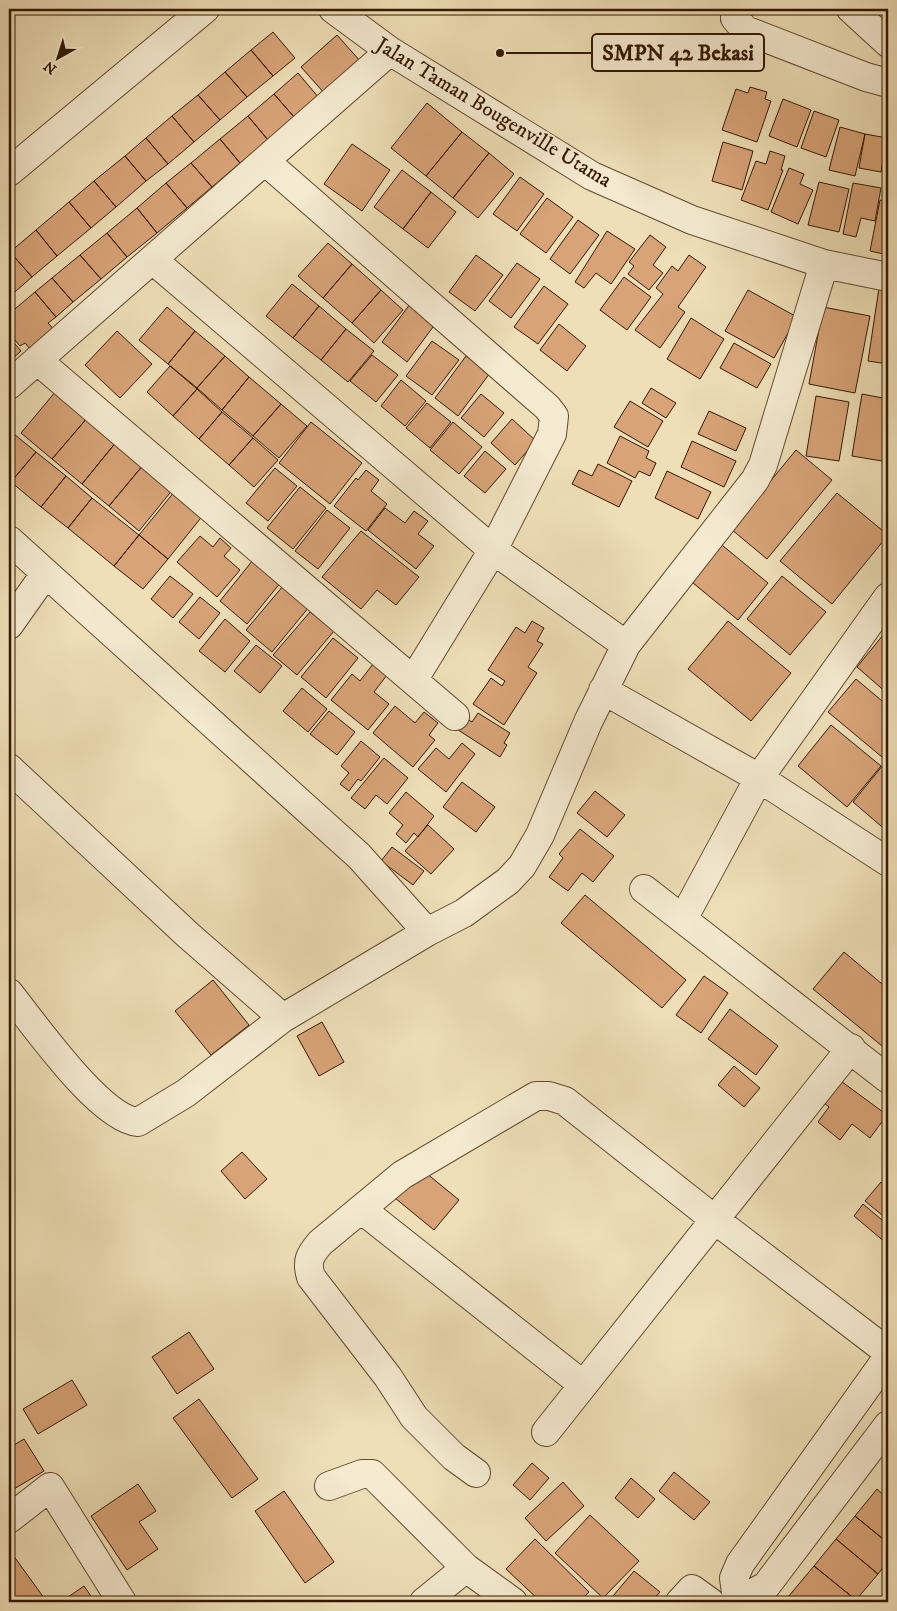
<svg xmlns="http://www.w3.org/2000/svg" width="897" height="1611" font-family="'IM FELL DW Pica',serif">
	<rect width="100%" height="100%" fill="#eedfb7"/>
	<filter id="stains"><feTurbulence type="fractalNoise" baseFrequency=".004" numOctaves="4"/><feColorMatrix values="0 0 0 0 .2 0 0 0 0 .09 0 0 0 0 .02 0 0 0 .5 -.17"/></filter>
	<radialGradient id="worn" r=".72"><stop offset=".6" stop-color="#630" stop-opacity="0"/><stop offset="1" stop-color="#630" stop-opacity=".3"/></radialGradient>
	<path fill="#d7a377" stroke="#331800" d="M273 32 295 58 273 76 251 50Z
		M337 35 361 62 325 94 301 67Z
		M251 50 273 76 247 97 225 72Z
		M225 72 247 97 220 120 198 95Z
		M298 73 319 98 295 118 274 94Z
		M750 87 767 92 765 99 771 101 757 142 722 130 736 89 748 93Z
		M274 94 295 118 268 140 248 116Z
		M198 95 220 120 194 142 172 116Z
		M783 99 811 110 797 147 769 136Z
		M427 103 462 132 426 176 391 148Z
		M814 111 839 120 826 157 801 148Z
		M172 116 194 142 168 164 146 138Z
		M248 116 268 140 240 163 220 139Z
		M840 127 865 134 855 176 829 170Z
		M462 132 489 153 453 198 426 176Z
		M865 134 887 138 881 172 859 168Z
		M146 138 168 164 146 181 125 156Z
		M220 139 240 163 212 187 191 163Z
		M723 142 753 151 742 190 712 181Z
		M352 144 390 170 362 211 324 184Z
		M770 151 785 156 781 170H783L768 210 741 200 756 161 766 164Z
		M489 153 514 174 478 218 453 198Z
		M125 156 146 181 116 207 94 181Z
		M191 163 212 187 187 208 166 183Z
		M789 168 804 174 800 184 813 190 798 224 771 212Z
		M402 170 431 192 403 229 374 207Z
		M520 177 544 194 517 231 493 214Z
		M94 181 116 207 91 228 69 202Z
		M819 182 849 189 839 232 808 225Z
		M166 183 187 208 157 233 137 208Z
		M853 183 881 188 875 221 861 218 856 237 843 234Z
		M886 189H888V255L870 251 880 200 884 201Z
		M431 192 456 212 428 248 403 229Z
		M547 198 573 217 546 253 520 234Z
		M69 202 91 228 57 256 36 230Z
		M137 208 157 233 127 257 107 233Z
		M578 220 599 235 570 274 550 259Z
		M36 230 57 256 32 277 10 252Z
		M607 231 635 249 611 284 596 273 584 288 575 282Z
		M107 233 127 257 101 279 80 255Z
		M650 235 666 247 653 265 663 273 649 290 628 274 634 266 629 262Z
		M328 243 352 264 323 298 298 276Z
		M10 252 32 277 9 297V253Z
		M80 255 101 279 73 302 52 278Z
		M476 255 503 275 475 311 449 292Z
		M689 255 706 267 678 307 685 312 660 348 635 330 663 294 656 288 672 266 678 271Z
		M517 263 540 279 511 318 489 301Z
		M352 264 381 290 352 323 323 298Z
		M624 277 651 297 627 330 600 310Z
		M52 278 73 302 56 317 35 292Z
		M292 284 319 306 293 338 266 316Z
		M544 286 568 304 538 344 514 327Z
		M879 288 888 290V364L868 361Z
		M381 290 403 310 374 343 352 323Z
		M748 290 797 317 774 358 725 331Z
		M35 292 56 317 48 323 59 335 36 356 25 343 20 346 9 333V314Z
		M410 304 436 323 407 362 382 342Z
		M319 306 346 329 321 360 293 338Z
		M167 307 195 331 168 364 139 340Z
		M823 307 870 316 855 393 809 384Z
		M691 318 724 339 700 379 667 359Z
		M559 324 586 346 567 371 540 350Z
		M346 329 374 351 348 382 321 360Z
		M117 331 152 364 120 398 85 365Z
		M195 331 225 356 197 388 168 364Z
		M9 337 21 351 11 360 15 364 9 370Z
		M432 341 459 360 432 395 406 376Z
		M734 343 771 364 757 388 720 368Z
		M372 355 398 375 376 402 350 381Z
		M225 356 249 377 222 410 197 388Z
		M466 356 490 373 458 416 435 398Z
		M170 366 197 389 173 416 147 392Z
		M249 377 281 404 253 436 222 410Z
		M401 380 426 401 405 426 381 406Z
		M651 388 676 403 666 418 642 403Z
		M197 389 222 412 199 439 173 416Z
		M56 391 88 417 52 459 21 433Z
		M481 394 504 413 484 437 461 418Z
		M862 394 888 399V462L852 456Z
		M816 396 849 402 839 461 806 456Z
		M630 401 663 421 648 447 614 427Z
		M427 403 451 422 430 448 406 428Z
		M281 404 307 426 279 458 253 436Z
		M709 411 746 428 736 451 698 434Z
		M222 412 253 438 229 465 199 439Z
		M88 417 117 441 82 484 52 459Z
		M512 419 536 441 515 465 491 443Z
		M311 422 362 463 330 504 279 463Z
		M453 422 482 447 459 474 430 450Z
		M9 430 36 452 11 482 9 481Z
		M620 436 649 451 646 458 656 463 650 476 639 471 635 478 607 463Z
		M253 438 278 460 254 487 229 465Z
		M117 441 144 464 109 506 82 484Z
		M692 441 736 461 724 487 681 467Z
		M796 450 832 480 767 559 731 529Z
		M485 451 506 469 485 493 464 476Z
		M36 452 66 476 41 507 11 482Z
		M144 464 174 488 139 531 109 506Z
		M598 464 632 481 619 507 572 484 579 470 592 476Z
		M275 468 297 486 268 521 246 503Z
		M366 470 379 480 371 491 387 504 366 531 334 506 356 478 358 480Z
		M667 471 711 492 698 519 655 498Z
		M66 476 92 498 68 528 41 507Z
		M300 487 326 508 293 549 267 528Z
		M175 491 204 514 168 559 139 535Z
		M837 493 888 535 832 604 780 561Z
		M92 498 139 535 114 566 68 528Z
		M385 508 405 523 414 511 428 521 418 534 434 546 416 569 368 530Z
		M327 510 350 528 318 569 295 551Z
		M361 531 419 577 396 605 377 590 361 609 322 577Z
		M139 535 168 559 143 589 114 566Z
		M200 536 213 547 220 538 231 548 224 556 240 570 217 597 177 562Z
		M717 541 768 583 738 620 687 578Z
		M253 560 281 582 247 624 220 601Z
		M170 576 193 594 173 618 151 599Z
		M782 576 826 612 790 655 747 619Z
		M283 586 309 607 272 652 246 630Z
		M200 597 220 613 199 639 179 622Z
		M310 612 334 631 297 675 273 655Z
		M225 619 250 641 225 672 199 651Z
		M532 621 544 628 537 641 543 644 528 667 537 673 504 725 473 704 491 678 502 686 505 681 488 670 516 627 525 633Z
		M728 621 791 673 751 721 688 669Z
		M888 629V694L857 667Z
		M333 638 358 658 326 698 301 677Z
		M256 645 282 666 260 693 234 671Z
		M373 664 387 675 374 692 389 704 368 730 331 700 352 674 360 681Z
		M856 679 888 706V749L882 757 828 712Z
		M302 688 327 709 308 732 283 711Z
		M395 706 415 723 424 712 438 723 429 735 435 740 413 767 373 733Z
		M329 711 355 732 337 755 310 734Z
		M457 712 472 722 478 713 510 733 504 743 507 745 500 757 449 724Z
		M831 725 881 766 847 807 798 766Z
		M361 741 380 757 361 781 358 779 349 791 340 784 349 773 341 766Z
		M462 743 475 754 446 792 418 769 436 748 449 759Z
		M384 758 408 778 387 804 376 795 365 809 351 798Z
		M883 765 888 769V832L853 802Z
		M462 782 495 807 476 832 443 807Z
		M595 791 625 815 607 837 577 813Z
		M406 792 434 816 418 837 414 833 406 843 396 834 403 825 389 813Z
		M428 825 454 849 431 874 405 851Z
		M580 829 614 856 593 882 582 873 568 891 549 877 563 858 559 854Z
		M392 847 424 871 413 885 381 861Z
		M585 895 686 980 662 1008 561 923Z
		M844 952 888 989V1051L813 989Z
		M704 976 728 993 701 1033 676 1015Z
		M213 980 249 1025 211 1055 175 1011Z
		M730 1009 778 1046 756 1075 708 1039Z
		M322 1022 344 1062 319 1076 297 1036Z
		M734 1066 760 1088 744 1107 718 1085Z
		M834 1076 887 1115 870 1138 852 1124 840 1140 818 1122 829 1107 818 1098Z
		M242 1152 267 1179 245 1199 221 1171Z
		M420 1168 459 1200 434 1230 395 1198Z
		M881 1182 888 1188V1220L865 1201Z
		M863 1204 888 1225V1240L886 1243 854 1216Z
		M189 1332 214 1369 177 1394 152 1357Z
		M72 1380 87 1405 38 1434 23 1409Z
		M199 1399 258 1479 232 1498 173 1418Z
		M24 1439 44 1471 9 1492V1448Z
		M532 1463 549 1478 530 1500 513 1485Z
		M674 1472 710 1502 694 1520 659 1491Z
		M631 1478 655 1499 638 1518 615 1498Z
		M563 1482 584 1506 546 1541 525 1518Z
		M138 1484 156 1511 139 1522 158 1549 127 1570 91 1516Z
		M877 1489 888 1499V1543L855 1516Z
		M284 1491 334 1562 305 1583 255 1511Z
		M590 1515 639 1561 603 1598 555 1553Z
		M855 1516 888 1543V1561L878 1574 836 1539Z
		M535 1539 589 1592 579 1602H541L506 1569Z
		M836 1539 878 1574 856 1600 814 1566Z
		M13 1555 47 1602H9V1558Z
		M814 1566 856 1600 854 1602H794L788 1597Z
		M634 1571 660 1592 651 1602H608Z
		M84 1586 95 1602H61Z"/>
	<g fill="none" stroke-linecap="round" stroke-linejoin="round">
		<defs>
			<path id="minor" d="M333 9 390 51 592 176 692 220 824 264 888 277
				M738 9 735 18 745 30 866 77 888 83
				M851 9 888 43
				M265 161 547 407 554 416 552 434 493 550 414 679
				M9 172 205 9
				M153 260 493 550 626 645
				M37 360 455 716
				M9 385 390 51
				M9 540 359 856 427 932
				M9 625 45 574
				M603 690 759 778 888 862
				M9 768 188 935 283 1018
				M644 889 888 1079
				M683 919 759 778 888 597
				M9 993C34 1024 100 1119 138 1122L186 1093 283 1018 427 932 464 913 508 881 522 866 540 835 588 722 626 645 755 480 763 465 824 264
				M361 1209 582 1384
				M546 1432 851 1048
				M476 1473 454 1457 414 1417 388 1377 311 1277C306 1261 310 1255 320 1243L402 1175 536 1096H549L565 1101 714 1219 888 1352
				M329 1486 362 1474H372L466 1568 513 1602
				M9 1519 50 1487 122 1602
				M736 1593 734 1578 740 1564 888 1357
				M736 1593H753L766 1586 888 1425
				M424 1602 466 1568
				M680 1602 692 1589 710 1602"/>
		</defs>
		<use href="#minor" stroke="#624a2e" stroke-width="30"/>
		<use href="#minor" stroke="#f4ead0" stroke-width="28"/>
	</g>
	<g text-anchor="middle" stroke-width="4" stroke-linejoin="round" paint-order="stroke">
		<g font-size="21" fill="#331800" stroke="#f4ead0">
			<text transform="translate(494 112) rotate(31)" y="7">Jalan Taman Bougenville Utama</text>
		</g>
	</g>
	<path fill="none" stroke="#331800" stroke-width="2" d="M500 53L592 53"/>
	<circle fill="#331800" stroke="#f4ead0" stroke-width="2" cx="500" cy="53" r="5"/>
	<rect fill="#f4ead0" stroke="#331800" stroke-width="2" x="592" y="34" width="172" height="37" rx="5"/>
	<g font-size="22" text-anchor="middle" font-weight="bold" fill="#331800">
		<text x="678" y="60">SMPN 42 Bekasi</text>
	</g>
	<rect width="897" height="1611" fill="none" stroke="#eedfb7" stroke-width="30"/>
	<rect x="10" y="10" width="877" height="1591" fill="none" stroke="#331800" stroke-width="2.5"/>
	<rect x="15" y="15" width="867" height="1581" fill="none" stroke="#331800"/>
	<g transform="translate(58 58) rotate(219)" stroke="#f4ead0" stroke-width="4" paint-order="stroke">
	<path d="M0-4L9 19L0 12L-9 19Z" fill="#331800"/>
	<text y="-8" font-size="14" font-weight="bold" text-anchor="middle" fill="#331800">N</text>
	</g>
	<rect width="100%" height="100%" filter="url(#stains)"/>
	<rect width="100%" height="100%" fill="url(#worn)"/>
</svg>
